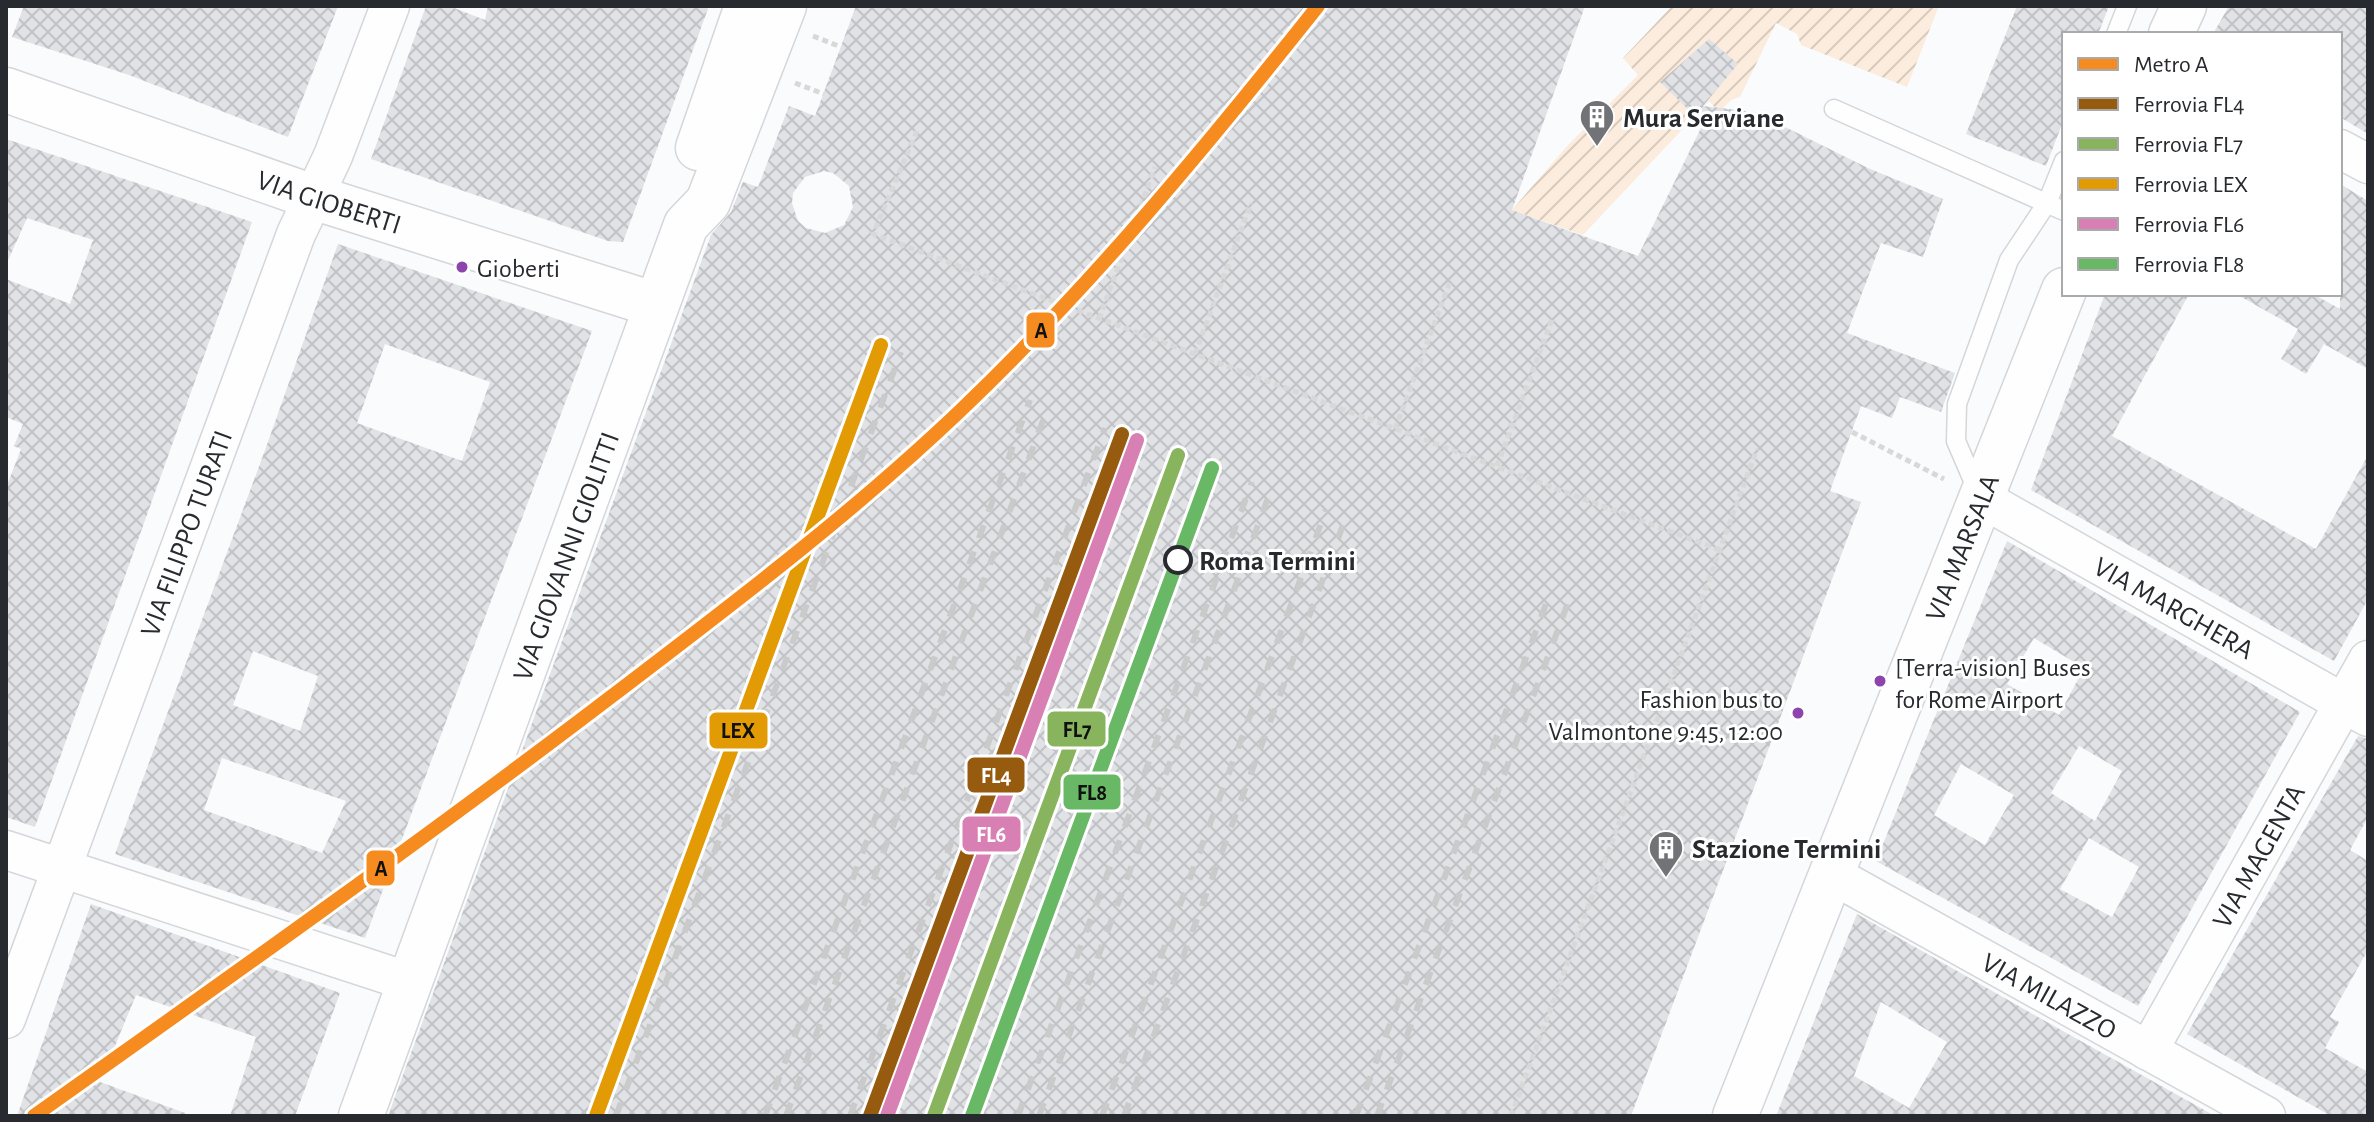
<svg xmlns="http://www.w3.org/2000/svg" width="2374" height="1122" font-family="'Alegreya Sans',sans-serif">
	<defs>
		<pattern id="garden-furrows" width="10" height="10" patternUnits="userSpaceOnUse" patternTransform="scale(2)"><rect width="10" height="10" fill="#fcecdd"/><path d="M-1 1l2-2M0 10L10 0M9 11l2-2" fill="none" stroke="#d8cbbe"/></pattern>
		<pattern id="building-cross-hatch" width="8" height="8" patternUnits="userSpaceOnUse" patternTransform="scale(2)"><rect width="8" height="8" fill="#e0e2e5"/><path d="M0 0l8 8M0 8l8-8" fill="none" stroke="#c0c2c5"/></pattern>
	</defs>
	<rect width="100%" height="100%" fill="#fafbfc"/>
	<path fill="url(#garden-furrows)" d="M1672 6H1939L1907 87 1801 45 1797 34 1776 23 1740 97 1731 100 1719 112 1709 101 1583 235 1512 210 1568 145 1638 75 1623 58Z"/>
	<path fill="url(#building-cross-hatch)" fill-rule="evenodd" d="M24 6H338L288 137 129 75 12 37Z
		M426 6H449L485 20 488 6H709L623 242 608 241 371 159Z
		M856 6H1585L1512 210 1638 256 1703 124 1660 82 1709 39 1738 64 1703 106 1755 112 1868 168 1943 199 1923 257 1881 243 1847 333 1955 373 1941 412 1900 397 1892 418 1861 406 1830 491 1861 502 1631 1116H388L711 235 731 212 743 182 758 187 789 106 815 116ZM824 171 833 173 849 186 853 207 844 225 825 233 806 228 798 221 792 203 793 193 805 177Z
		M2017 6H2109L2098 34H2064V119L2046 166 1966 134Z
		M2229 6H2368V134L2340 117V34H2213Z
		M6 139 252 222 35 827 6 817V488L21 449 14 446 23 424 6 417V279L70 304 93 240 27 218 6 265Z
		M2340 184 2368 201V369L2324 344 2306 374 2281 359 2298 329 2236 294H2313L2340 309Z
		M338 244 592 331 365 938 115 854 264 453ZM385 344 490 382 462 461 357 423ZM253 651 318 676 300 731 233 705ZM222 758 346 801 322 853 204 810Z
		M2105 294H2189L2112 436 2316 549 2368 455V599L2334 661 2031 490Z
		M2007 541 2300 712 2138 1006 1876 861ZM2034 638 2084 668 2059 715 2007 684ZM2079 746 2122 771 2095 821 2051 793ZM1961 764 2014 795 1985 845 1934 815ZM2089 838 2139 867 2112 917 2060 889Z
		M2358 736 2368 739V817L2350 850 2368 861V950L2330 1017 2339 1022 2325 1048 2368 1072V1116H2331L2187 1034Z
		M91 904 340 993 295 1116H230L256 1037 136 995 100 1082 185 1113 184 1116H17Z
		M1857 914 2045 1021 2215 1116H1776ZM1881 1002 1947 1042 1909 1108 1854 1076Z"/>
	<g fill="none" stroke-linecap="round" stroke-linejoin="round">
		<defs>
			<path id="service" d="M2116 34 2127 6
				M1834 109 2064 211
				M1978 492 1956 441 1957 404 2009 260 2047 203 2064 161"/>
			<g id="minor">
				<path d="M2340 149 2368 164"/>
				<path id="s1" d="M1981 498 2368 717"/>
				<path d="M6 850 410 982"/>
				<path id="s2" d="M1831 874 2266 1116"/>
				<path id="s3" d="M6 1019 296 234 333 156 390 6"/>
				<path id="s4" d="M2148 1051 2368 660"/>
			</g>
			<g id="secondary">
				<path d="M2171 34 2184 6"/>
				<path id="s5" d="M6 90 313 197 656 305"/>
				<path d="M698 148 747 6"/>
				<path id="s6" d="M361 1116 686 225 708 202 784 6"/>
				<path id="s7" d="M1735 1116 2064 290"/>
			</g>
		</defs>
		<use href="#service" stroke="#d4d6d9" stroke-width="21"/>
		<use href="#minor" stroke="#d4d6d9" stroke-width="41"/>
		<use href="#secondary" stroke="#d4d6d9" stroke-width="47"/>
		<path stroke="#d8d8d8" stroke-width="5" stroke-dasharray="6 4" stroke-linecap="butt" d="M813 36 841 47
			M795 83 824 94
			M917 131 873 234 1720 550
			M1099 319 1155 167
			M1195 354 1251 203
			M1395 429 1451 279
			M1852 432 1944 479
			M1497 466 1553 317
			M1511 1116 1757 449"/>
		<use href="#service" stroke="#fefeff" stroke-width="18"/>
		<use href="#minor" stroke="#fefeff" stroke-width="38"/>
		<use href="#secondary" stroke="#fefeff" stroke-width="44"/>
		<path stroke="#cacaca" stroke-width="6" stroke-dasharray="14 14" stroke-linecap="butt" d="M616 1116 901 352
			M765 1116 1030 400
			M786 1116 1048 407
			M850 1116 1105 428
			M1018 1116 1252 482
			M1039 1116 1271 490
			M1102 1116 1326 510
			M1124 1116 1346 517
			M1356 1116 1550 593
			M1377 1116 1569 600"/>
		<defs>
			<path id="rail-1" d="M870 1116 1122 434"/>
			<path id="rail-2" d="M934 1116 1178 455"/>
			<path id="rail-3" d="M596 1116 881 345"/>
			<path id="rail-4" d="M887 1116 1137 440"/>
			<path id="rail-5" d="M972 1116 1212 468"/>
		</defs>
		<use href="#rail-1" stroke="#fff" stroke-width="20"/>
		<use href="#rail-2" stroke="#fff" stroke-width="20"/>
		<use href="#rail-3" stroke="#fff" stroke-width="20"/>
		<use href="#rail-4" stroke="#fff" stroke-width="20"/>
		<use href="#rail-5" stroke="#fff" stroke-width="20"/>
		<use href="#rail-1" stroke="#965b0e" stroke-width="14"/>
		<use href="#rail-2" stroke="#89b45e" stroke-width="14"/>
		<use href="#rail-3" stroke="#e29a05" stroke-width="14"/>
		<use href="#rail-4" stroke="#d880b4" stroke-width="14"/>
		<use href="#rail-5" stroke="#69b865" stroke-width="14"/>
		<defs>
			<path id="metro-1" d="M34 1116C230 977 426 838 616 693 734 603 853 513 961 410 1091 286 1206 147 1318 6"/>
		</defs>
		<use href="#metro-1" stroke="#fff" stroke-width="20"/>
		<use href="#metro-1" stroke="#f68b1f" stroke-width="14"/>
	</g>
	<defs>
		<symbol id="building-pin" viewBox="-11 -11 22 30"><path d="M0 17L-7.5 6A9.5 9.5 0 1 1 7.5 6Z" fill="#717376" stroke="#fff"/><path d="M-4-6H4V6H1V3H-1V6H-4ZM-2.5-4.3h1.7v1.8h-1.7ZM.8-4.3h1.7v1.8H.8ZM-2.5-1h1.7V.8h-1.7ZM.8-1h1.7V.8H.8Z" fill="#fff"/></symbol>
	</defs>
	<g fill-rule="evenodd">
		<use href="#building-pin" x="1577" y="97" width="40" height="54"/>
		<use href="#building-pin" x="1646" y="828" width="40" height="54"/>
	</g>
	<g fill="#8e44ad" stroke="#fff" stroke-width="3">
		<circle cx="462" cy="267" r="7"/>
		<circle cx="1880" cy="681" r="7"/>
		<circle cx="1798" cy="713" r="7"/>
	</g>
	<circle fill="#fff" stroke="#272a2e" stroke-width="4" cx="1178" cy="560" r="13"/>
	<g text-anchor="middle" stroke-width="6" stroke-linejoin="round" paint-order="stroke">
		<g font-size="26" fill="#272a2e" stroke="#fff" text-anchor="start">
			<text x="477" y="277">Gioberti</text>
			<text x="1895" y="676">[Terra-vision] Buses<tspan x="1895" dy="32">for Rome Airport</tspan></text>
			<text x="1783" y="708" text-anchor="end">Fashion bus to<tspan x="1783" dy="32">Valmontone 9:45, 12:00</tspan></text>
		</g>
		<g font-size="28" font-weight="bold" fill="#272a2e" stroke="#fff" text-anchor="start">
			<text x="1623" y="127">Mura Serviane</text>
			<text x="1692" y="858">Stazione Termini</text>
		</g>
		<g font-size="28" fill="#272a2e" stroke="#fff">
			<text dy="10" stroke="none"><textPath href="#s5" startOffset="342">VIA GIOBERTI</textPath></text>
			<text dy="10" stroke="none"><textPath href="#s3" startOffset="518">VIA FILIPPO TURATI</textPath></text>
			<text dy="10" stroke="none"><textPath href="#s7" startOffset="612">VIA MARSALA</textPath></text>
			<text dy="10" stroke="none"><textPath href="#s6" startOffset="596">VIA GIOVANNI GIOLITTI</textPath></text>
			<text dy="10" stroke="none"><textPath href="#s1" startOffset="222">VIA MARGHERA</textPath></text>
			<text dy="10" stroke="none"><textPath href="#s4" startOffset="224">VIA MAGENTA</textPath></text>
			<text dy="10" stroke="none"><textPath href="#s2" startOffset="250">VIA MILAZZO</textPath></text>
		</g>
		<g font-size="28" font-weight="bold" fill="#272a2e" stroke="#fff" text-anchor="start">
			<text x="1199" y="570">Roma Termini</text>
		</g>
	</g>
	<g stroke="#fff" stroke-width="3">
		<rect x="1025" y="311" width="31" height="38" rx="8" fill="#f68b1f"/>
		<rect x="1046" y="710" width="61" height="38" rx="8" fill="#89b45e"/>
		<rect x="708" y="711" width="61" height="39" rx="8" fill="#e29a05"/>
		<rect x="966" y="756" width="60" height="38" rx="8" fill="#965b0e"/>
		<rect x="1062" y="773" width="60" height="38" rx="8" fill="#69b865"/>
		<rect x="961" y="815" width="61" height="38" rx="8" fill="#d880b4"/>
		<rect x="365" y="849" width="31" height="38" rx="8" fill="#f68b1f"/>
	</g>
	<g font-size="22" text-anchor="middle" font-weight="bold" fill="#fff">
		<text x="996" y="783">FL4</text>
		<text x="991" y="842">FL6</text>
	</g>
	<g font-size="22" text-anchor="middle" font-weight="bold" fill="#111">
		<text x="1041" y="338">A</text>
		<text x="1077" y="737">FL7</text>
		<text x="738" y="738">LEX</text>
		<text x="1092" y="800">FL8</text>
		<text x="381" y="876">A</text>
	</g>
	<rect width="2374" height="1122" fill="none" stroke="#272a2e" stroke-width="16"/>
	<rect x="2062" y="32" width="280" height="264" fill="#ffffff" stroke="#a9aaab" stroke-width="2"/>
	<rect x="2078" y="58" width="40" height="12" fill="#f68b1f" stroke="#a9aaab" stroke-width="2"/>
	<text x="2134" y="72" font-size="24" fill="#272a2e">Metro A</text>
	<rect x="2078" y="98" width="40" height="12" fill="#965b0e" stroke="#a9aaab" stroke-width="2"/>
	<text x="2134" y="112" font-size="24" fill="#272a2e">Ferrovia FL4</text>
	<rect x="2078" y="138" width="40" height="12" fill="#89b45e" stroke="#a9aaab" stroke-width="2"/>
	<text x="2134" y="152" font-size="24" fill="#272a2e">Ferrovia FL7</text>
	<rect x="2078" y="178" width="40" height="12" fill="#e29a05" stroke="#a9aaab" stroke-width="2"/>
	<text x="2134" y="192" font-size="24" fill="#272a2e">Ferrovia LEX</text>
	<rect x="2078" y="218" width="40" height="12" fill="#d880b4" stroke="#a9aaab" stroke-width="2"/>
	<text x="2134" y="232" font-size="24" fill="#272a2e">Ferrovia FL6</text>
	<rect x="2078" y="258" width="40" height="12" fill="#69b865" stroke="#a9aaab" stroke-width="2"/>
	<text x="2134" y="272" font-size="24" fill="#272a2e">Ferrovia FL8</text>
</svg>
